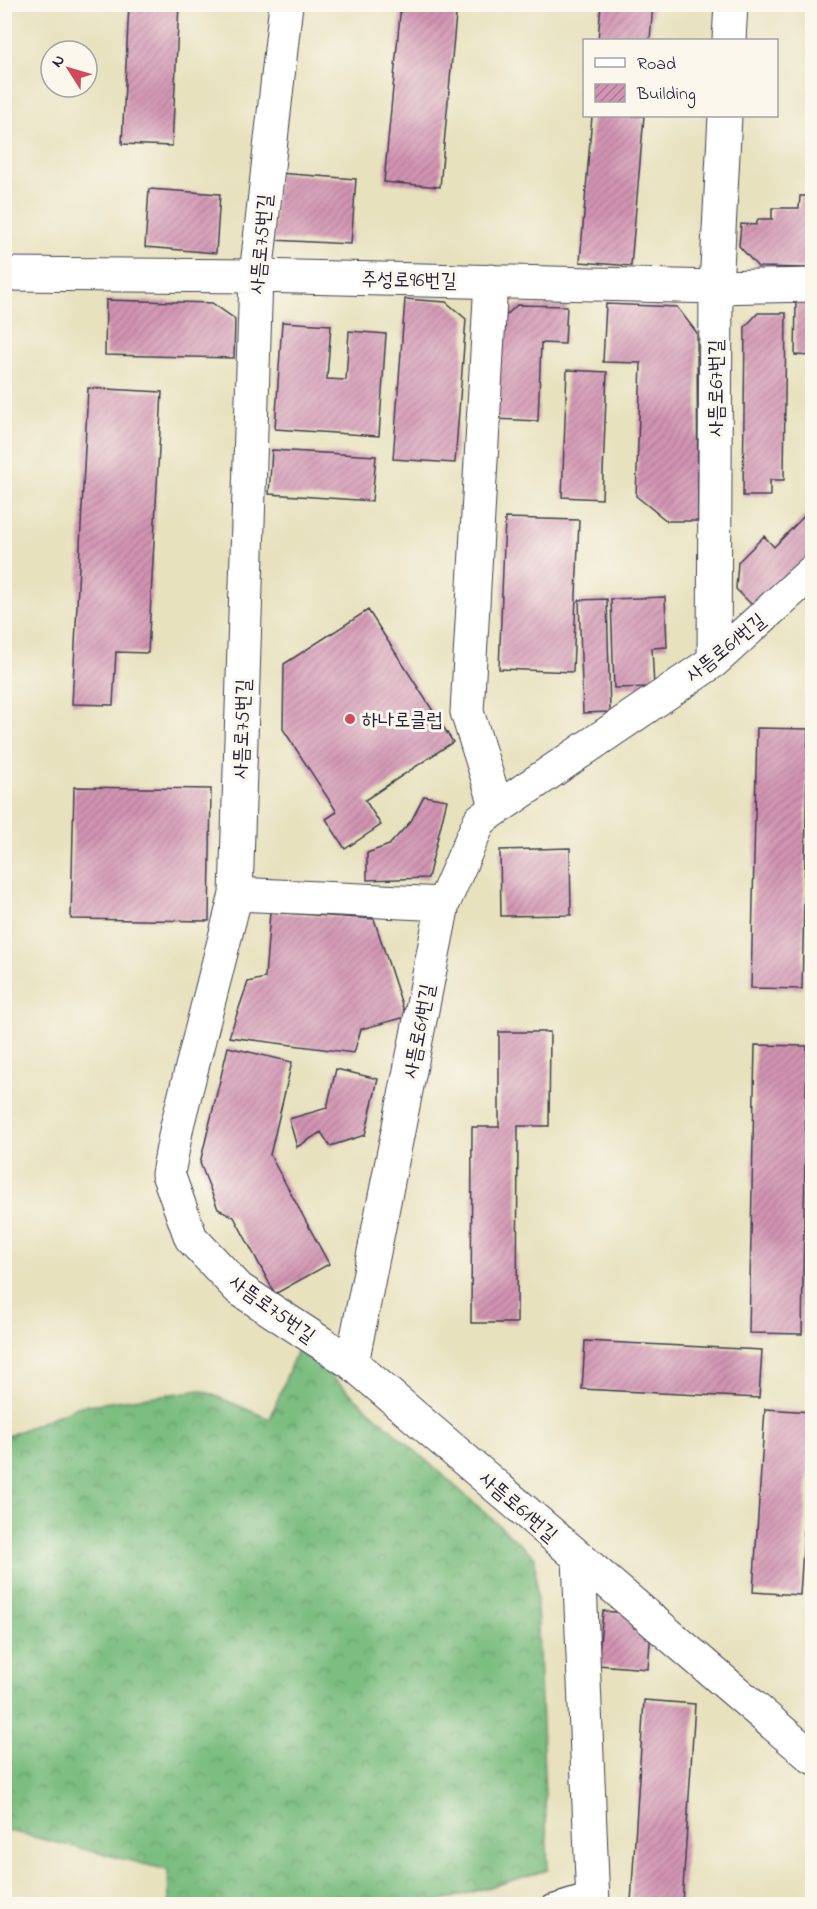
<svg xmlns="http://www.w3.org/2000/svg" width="817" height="1909" font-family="'Indie Flower','Poor Story',sans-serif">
	<defs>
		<pattern id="forest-crowns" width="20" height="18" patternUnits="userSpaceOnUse" patternTransform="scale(1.5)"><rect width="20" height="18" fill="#7bbd80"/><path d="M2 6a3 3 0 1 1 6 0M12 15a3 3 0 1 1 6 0" fill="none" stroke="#64996a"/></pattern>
		<pattern id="building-hatch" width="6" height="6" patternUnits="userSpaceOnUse" patternTransform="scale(1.5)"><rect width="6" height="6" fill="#d294b2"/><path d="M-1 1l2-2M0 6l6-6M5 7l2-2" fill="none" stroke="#aa7892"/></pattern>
	</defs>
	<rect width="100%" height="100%" fill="#fbf7ec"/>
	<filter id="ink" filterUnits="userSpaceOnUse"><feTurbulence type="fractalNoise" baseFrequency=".0167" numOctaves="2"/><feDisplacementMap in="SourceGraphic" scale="12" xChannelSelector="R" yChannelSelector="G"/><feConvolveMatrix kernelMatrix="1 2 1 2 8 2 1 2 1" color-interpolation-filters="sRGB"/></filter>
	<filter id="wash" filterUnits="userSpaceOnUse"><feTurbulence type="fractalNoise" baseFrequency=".008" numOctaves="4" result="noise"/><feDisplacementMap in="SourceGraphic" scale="24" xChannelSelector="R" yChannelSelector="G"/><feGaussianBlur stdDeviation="1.35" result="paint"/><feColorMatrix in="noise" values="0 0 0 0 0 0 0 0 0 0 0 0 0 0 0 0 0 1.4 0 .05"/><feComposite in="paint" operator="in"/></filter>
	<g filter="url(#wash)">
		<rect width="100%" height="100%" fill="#e7e1be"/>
		<path fill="url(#forest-crowns)" stroke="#4e705e" stroke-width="1.5" d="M298 1347 535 1557 548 1870 431 1904H169L168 1870 5 1830V1437L80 1406 201 1390 270 1419Z"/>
		<g id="blocks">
			<path fill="url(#building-hatch)" d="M129 4H179L172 146 122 144Z
				M401 4H457L440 187 384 182Z
				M601 4H653L650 40H598Z
				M592 116H644L631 266 580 262Z
				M278 173 356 179 351 244 273 240Z
				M149 189 220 194 216 253 145 247Z
				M800 196H812V268L758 267 739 246 741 224 756 225 758 219H772V208H799Z
				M405 299 446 302 466 319 455 463 393 459Z
				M796 299H812V356L795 355Z
				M106 300 212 303 235 319 234 358 105 355Z
				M606 304 677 307 697 333 698 521H667L636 496 641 363 603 362Z
				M517 305 567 306 565 344 541 343 538 421 493 419 497 324Z
				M758 313H786L784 480H770V496H743L745 327Z
				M282 322 331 325 327 379 346 380 349 331 386 334 379 436 275 429Z
				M567 370 607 372 602 499 562 497Z
				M88 388 162 392 148 653 116 652 113 705 72 704Z
				M272 450 376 456 372 501 269 494Z
				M812 508V557L758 611 736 589 738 562 764 536 774 547Z
				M505 518 579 520 573 672 499 669Z
				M665 597 667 647 652 648 654 687 614 688 611 599Z
				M607 599 610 712 583 713 579 600Z
				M368 610 453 742 365 800 381 825 345 849 326 819 337 812 283 729 284 664Z
				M757 728 808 729 802 989 751 988Z
				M74 787 211 789 209 921 71 919Z
				M424 796 447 800 428 878 367 880V853L389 845 411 821Z
				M570 848 571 915 501 916 500 850Z
				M270 912 374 919 406 1017 361 1029 354 1053 229 1037 248 982 265 978Z
				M499 1032H550L549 1126H518L517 1323H471L472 1127H499Z
				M755 1045 807 1046 802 1334 749 1333Z
				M228 1047 292 1062 270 1155 329 1264 275 1294 234 1217 218 1209 200 1163Z
				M336 1069 378 1079 365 1135 330 1146 321 1132 297 1147 289 1119 327 1108Z
				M585 1341 762 1350 759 1398 582 1389Z
				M765 1409 812 1412 800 1595 753 1592Z
				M603 1611 635 1614 634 1628 651 1629 648 1669 598 1665Z
				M644 1700 695 1704 682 1904 631 1902Z"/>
		</g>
	</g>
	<g filter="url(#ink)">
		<use href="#blocks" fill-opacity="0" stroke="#403f4f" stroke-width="1.5"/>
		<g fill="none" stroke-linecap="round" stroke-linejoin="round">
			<defs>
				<path id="lane" d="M550 1904 592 1891"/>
				<path id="street" d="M286 4 256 276 236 894 177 1126 168 1174 191 1238 239 1289 352 1363 812 1757
					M729 40 731 4
					M4 274 256 276 716 287 812 285
					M491 281 467 712 497 808
					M714 661 716 287 725 116
					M236 894 443 904
					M352 1363 443 904 480 820 714 661 812 572
					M579 1557 593 1904"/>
			</defs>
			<use href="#lane" stroke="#403f4f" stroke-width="19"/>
			<use href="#street" stroke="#403f4f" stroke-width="35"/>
			<use href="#lane" stroke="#fff" stroke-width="16"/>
			<use href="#street" stroke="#fff" stroke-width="33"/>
		</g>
	</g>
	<circle fill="#d1495b" stroke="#fbf7ec" stroke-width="2" cx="350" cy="719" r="6"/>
	<g text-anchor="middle" stroke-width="6" stroke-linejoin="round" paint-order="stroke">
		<g font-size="20" fill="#22223b" stroke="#fbf7ec">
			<text transform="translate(260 244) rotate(-85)" y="7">사뜸로75번길</text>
			<text transform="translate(409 279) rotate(1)" y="7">주성로96번길</text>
			<text transform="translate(715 388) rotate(-90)" y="7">사뜸로67번길</text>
			<text transform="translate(725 647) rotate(-39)" y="7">사뜸로61번길</text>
			<text transform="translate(241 729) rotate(-88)" y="7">사뜸로75번길</text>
			<text transform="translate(418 1031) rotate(-79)" y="7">사뜸로61번길</text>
			<text transform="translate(273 1308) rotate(36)" y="7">사뜸로75번길</text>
			<text transform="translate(519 1506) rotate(41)" y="7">사뜸로61번길</text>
		</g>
		<g font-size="20" fill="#22223b" stroke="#fbf7ec" text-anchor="start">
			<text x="362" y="726">하나로클럽</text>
		</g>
	</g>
	<rect width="817" height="1909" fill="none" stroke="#fbf7ec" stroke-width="24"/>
	<rect x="583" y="39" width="195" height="78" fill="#fbf7ec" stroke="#a4a2a5" stroke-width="1.5"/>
	<rect x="595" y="58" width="30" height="9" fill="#ffffff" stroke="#a4a2a5" stroke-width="1.5"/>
	<text x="637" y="69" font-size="18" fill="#22223b">Road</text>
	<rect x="595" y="84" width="30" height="18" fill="url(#building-hatch)" stroke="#a4a2a5" stroke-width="1.5"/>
	<text x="637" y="99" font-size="18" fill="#22223b">Building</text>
	<g transform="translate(69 69) rotate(307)"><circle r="28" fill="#fbf7ec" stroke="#a4a2a5" stroke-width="1.5"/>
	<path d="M0-4.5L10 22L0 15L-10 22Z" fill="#d1495b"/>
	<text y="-9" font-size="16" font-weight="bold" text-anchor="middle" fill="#22223b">N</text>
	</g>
</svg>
